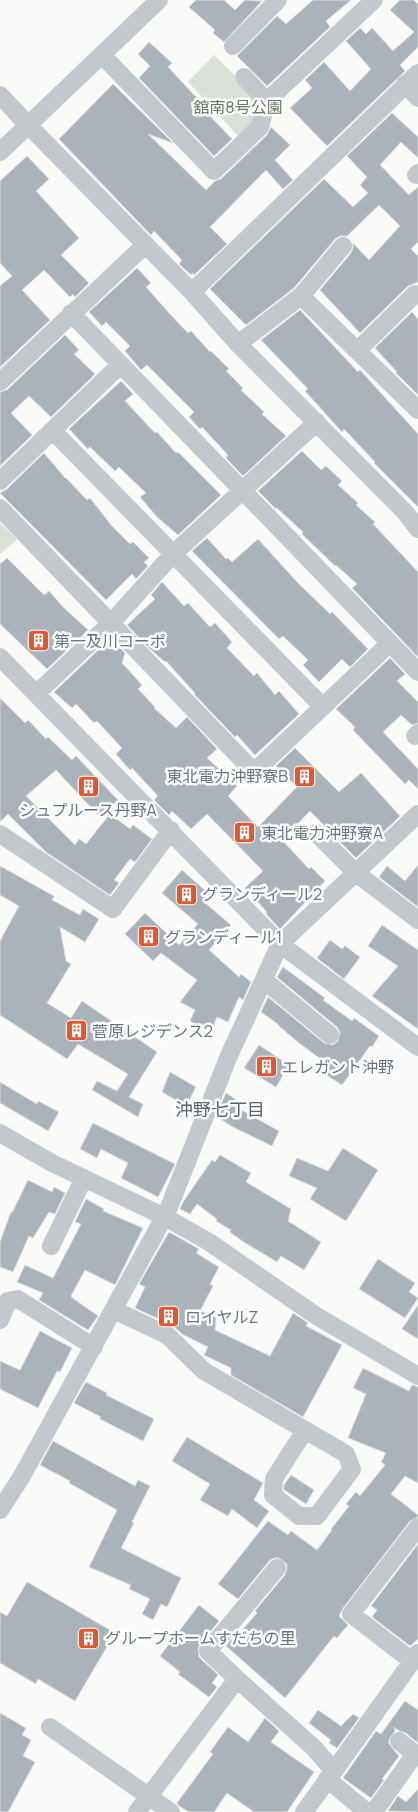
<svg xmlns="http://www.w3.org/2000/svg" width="418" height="1812" font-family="Manrope,'Noto Sans JP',sans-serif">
	<rect width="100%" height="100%" fill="#fafaf8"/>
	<path fill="#dadfd7" d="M214 55 260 100 255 122 238 136 188 82Z
		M0 523 17 539 0 554Z"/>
	<path fill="#aab3b9" stroke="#dcdcda" d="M196 0H224L235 10 245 0 262 1 224 42 213 33 215 30 189 7Z
		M313 0H351L326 21 330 27 267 86 237 56 277 16 286 24Z
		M400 0H414L418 4V47L400 65 405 71 327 146 290 108 312 88 305 80 324 62 350 91 371 69 346 41 360 28 366 34 372 28 393 51 414 32 390 10Z
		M149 42 172 63 168 67 209 111 207 113 232 139 214 156 139 78 150 66 138 54Z
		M113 84 173 143 148 134 206 190 215 181 221 179 267 135 271 127 290 145 275 160 293 180 283 189 266 170 210 227 227 244 194 275 192 273 191 275 179 264 182 260 154 231 151 235 59 139Z
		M392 113 418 137V158L401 142 380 165 409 195 418 187V242L411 249 418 256V282L408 286 360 333 320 290 351 253 353 248V243L369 260 400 226 379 205 347 236H340L335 239 294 288 246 325 210 289 324 179 353 207 368 193 360 185 367 177 347 156Z
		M27 156 49 179 36 191 79 238 61 255 89 283 75 297 73 294 70 297 44 270 22 290 50 320 0 367V286L12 276 0 263V181Z
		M137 268 151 283 146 287 169 313 188 333 191 331 210 352 211 351 229 369 226 371 243 388 241 390 264 412 262 414 286 436 243 476 226 458 228 455 202 427 200 429 189 417 194 412 147 365 141 370 125 351 130 346 106 322 102 326 89 312Z
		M300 310 358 372 360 370 418 434V507L374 463 375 462 344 429 342 432 305 391 308 389 261 340Z
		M412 312 418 319V395L396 373 397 372 375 348Z
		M65 335 79 350 74 354 95 374 51 417 29 396 11 413 32 435 0 466V392L7 390Z
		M121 381 133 394 125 401 155 433 157 432 176 453 178 452 221 495 178 535 157 517 140 497 146 493 119 467 115 471 90 447 88 449 69 429Z
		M302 451 321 470 326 466 342 481 338 485 358 503 356 505 375 522 373 524 418 572V657L352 588 357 584 336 565 335 566 302 534 303 532 277 508 276 509 258 491Z
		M44 453 65 478H66L87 500 90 498 111 525 130 544 133 542 149 558 144 562 148 566 136 579 132 574 106 600 0 493 7 489Z
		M207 538 226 559 228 558 232 562 258 539 297 582 330 614 332 612 368 649 350 667 342 659 319 682 303 665 308 660 283 636 279 639 192 551Z
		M7 558 44 595 49 591 63 607 88 630 47 669 0 624V564Z
		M162 582 184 606 188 603 210 627 215 623 232 642 227 648 254 676 257 673 275 695 279 691 299 714 255 755 237 735 235 737 194 694 195 693 166 661 165 662 149 648 127 625 155 599 151 595Z
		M109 640H112L125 653 122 663 142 685 138 689 155 707 154 708 176 728 187 717 217 749 207 758 237 786 228 796 258 827 297 787 276 766 295 748 339 792 361 773 400 816 356 858 310 811 282 840 309 869 311 867 325 881 280 929 266 914 267 912 245 888 263 871 207 814 191 829 172 811 169 815 154 800 158 796 132 768 130 770 116 754 122 748 97 721 94 723 76 704 72 708 54 692Z
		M390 658 405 674 397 681 418 702V723L412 725 401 715 383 732 418 769V789L409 780 405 784 353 730 355 727 336 709Z
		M0 698 25 723 28 720 46 739 48 737 72 760 76 756 118 800 100 817 56 770 26 796 75 845 79 839 86 844 110 814 130 829 133 825 152 839 135 862 130 859 114 880 119 883 110 895 46 852 8 814 0 822Z
		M418 865V907L379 877 387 866 405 881Z
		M0 866 54 896 52 900 80 915 83 909 99 919 85 942 60 927 66 961 71 964 47 1003 71 1018 82 1001 157 1052 129 1097 143 1104 138 1117 92 1090 97 1081 117 1091 128 1074 78 1044 67 1059 0 1015V941L19 906 0 895Z
		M182 870 210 895 204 902 231 925 209 950 239 977 241 974 251 982 243 1000 239 997 228 1022 217 1017 211 1031 190 1021 195 1010 180 1002 197 980 161 953 153 961 125 934 145 913 179 945 198 924 162 893Z
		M382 925 418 950V1029L372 996 398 966 368 946Z
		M330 940 342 949 345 946 360 957 344 979 317 958Z
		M283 967 325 998 323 1000 352 1021 354 1018 379 1036 372 1047 370 1046 342 1085 317 1069 322 1060 299 1043 279 1026V1025L261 1012 268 997 324 1043 333 1045 338 1041 340 1032 337 1027 277 977Z
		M259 1045 289 1065 276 1087 244 1068Z
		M170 1072 196 1087 186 1106 162 1092Z
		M0 1082 37 1104 38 1101 59 1112 48 1131 0 1103Z
		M226 1093 235 1099 232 1105 279 1131 272 1146 231 1126 216 1116Z
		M93 1123 175 1164 158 1197 121 1178 128 1163 101 1149 97 1158 80 1149Z
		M343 1148 378 1170 346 1221 310 1199 317 1188 289 1176 297 1158 328 1171Z
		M220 1155 251 1173 246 1182 291 1209 288 1221 321 1242 304 1270 281 1256 277 1262 242 1241 230 1232 231 1230 216 1221 217 1219 197 1204 190 1214 180 1209 183 1202 212 1160 215 1162Z
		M28 1180 52 1192 54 1187 65 1193 55 1214 49 1212 33 1238 29 1236 13 1272 0 1267V1242L11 1212 12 1213Z
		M86 1199 104 1209 103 1211 143 1228 115 1285 85 1270 72 1294 71 1297 98 1316 88 1330 39 1300 43 1293 17 1282 25 1265 53 1278 81 1224 75 1222Z
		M169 1232 199 1249 196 1253 219 1267 210 1284 213 1286 200 1311 216 1317 215 1330 270 1356 293 1313 308 1323 306 1326 342 1345 303 1417 231 1375V1368L204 1355 208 1347 182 1334 172 1325 135 1308 145 1287 139 1284Z
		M378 1259 415 1283 409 1292 418 1298 405 1318 359 1289Z
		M418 1305V1339L402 1329Z
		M40 1331 72 1348 60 1372 57 1371 38 1408 0 1389V1361L20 1370Z
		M363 1368 409 1391 412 1385 418 1387V1483L405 1476 391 1494 418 1515V1517L410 1521 343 1608 339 1616 348 1625 337 1638 334 1636 285 1698 226 1646 235 1635 237 1636 257 1613 255 1611 285 1575 287 1569V1564L279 1558H274L269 1561 238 1599 218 1584 268 1521 288 1535 291 1531 317 1550 332 1530 331 1529 349 1506 346 1504 356 1492 360 1496 385 1465 381 1462 386 1453 348 1438 366 1394 353 1388Z
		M86 1382 107 1393 106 1395 154 1419 143 1441 100 1419 101 1417 74 1403Z
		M187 1437 263 1483 254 1500 269 1511 257 1528 232 1509 228 1516 200 1500 210 1484 172 1461Z
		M53 1441 135 1486 138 1480 150 1486 132 1522 134 1523 121 1548 181 1578 167 1607 161 1604 153 1620 142 1614 150 1599 129 1589 131 1585 89 1567 117 1510 69 1483 70 1481 40 1465Z
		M291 1475 314 1490 306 1504 284 1490V1485Z
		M418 1544V1639L410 1646 372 1617 377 1610 371 1606Z
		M27 1582 115 1633 75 1701 38 1679 36 1684 0 1663V1612L7 1616Z
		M199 1605 219 1621 200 1644 198 1649 199 1657 218 1675 212 1683 217 1687 209 1697 178 1674 180 1672 160 1656Z
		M405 1701 418 1710V1743L406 1733 399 1731 394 1727 395 1731 389 1739V1744L399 1756 382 1779 384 1780 371 1798 343 1778 376 1731 381 1734Z
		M318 1710 341 1726 353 1714 359 1718 337 1748 329 1743 331 1740 309 1723Z
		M0 1713 26 1728 22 1735 31 1740 23 1756 35 1762 8 1812H0Z
		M265 1718 279 1731 271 1742 314 1772 287 1812H254L227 1793 214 1812H189L179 1806 177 1803 213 1754 210 1752 228 1727 248 1742Z
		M418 1789V1812L388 1811 398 1796 406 1802Z"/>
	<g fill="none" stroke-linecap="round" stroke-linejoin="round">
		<path stroke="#c3c8cc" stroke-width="18" d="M233 46 278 0
			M102 55 214 171 260 127 267 101 374 0
			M244 77 267 101
			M405 84 418 98
			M0 95 28 125 192 292 238 344 405 512 418 529
			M0 152 159 0
			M416 175 418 173
			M192 292 418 73
			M301 296 418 410
			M71 313 418 672
			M238 344 301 296 343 246
			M358 350 415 294
			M0 382 145 245
			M53 431 323 707
			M0 481 120 365
			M0 508 254 772 390 643
			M0 657 280 944 418 1047
			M36 694 111 623 173 554 317 422
			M415 736 418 733
			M316 833 356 873 418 920
			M0 834 113 909 171 830
			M264 980 330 1035
			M0 1133 52 1163 165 1217 209 1242 315 1315 418 1376
			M51 1246 84 1178
			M114 1310 167 1335 204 1371 346 1454 352 1469 317 1516H299L273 1495 274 1479 305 1430
			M0 1320 8 1301 18 1299 94 1347
			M0 1510 22 1476 168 1210 228 1058 280 944 418 814
			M412 1661 351 1614 418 1527
			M237 1679 208 1651 277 1568
			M50 1727 171 1812
			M399 1741 415 1754
			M334 1771 418 1653
			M327 1779 367 1812
			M137 1812 237 1679 314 1748 334 1771 304 1812
			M374 1812 415 1754 418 1757"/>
	</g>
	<defs>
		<symbol id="building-square" viewBox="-11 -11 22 22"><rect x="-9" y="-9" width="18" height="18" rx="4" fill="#e4572e" stroke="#fff"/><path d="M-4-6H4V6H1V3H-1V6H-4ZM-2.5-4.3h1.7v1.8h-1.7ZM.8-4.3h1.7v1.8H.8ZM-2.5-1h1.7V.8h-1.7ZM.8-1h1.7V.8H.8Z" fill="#fff"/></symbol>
	</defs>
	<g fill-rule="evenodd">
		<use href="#building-square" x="26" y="628" width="25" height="25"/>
		<use href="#building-square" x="292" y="764" width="25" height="25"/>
		<use href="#building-square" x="76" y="774" width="25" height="25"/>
		<use href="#building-square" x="232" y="820" width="25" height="25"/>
		<use href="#building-square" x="174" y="882" width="25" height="25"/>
		<use href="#building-square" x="136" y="924" width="25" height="25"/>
		<use href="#building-square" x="64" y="1018" width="25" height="25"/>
		<use href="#building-square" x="254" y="1054" width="25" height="25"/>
		<use href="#building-square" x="156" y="1304" width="25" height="25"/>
		<use href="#building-square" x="76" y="1626" width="25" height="25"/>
	</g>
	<g text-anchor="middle" stroke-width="5" stroke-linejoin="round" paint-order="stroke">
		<g font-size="16" fill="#687a64" stroke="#fff">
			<text x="238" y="113">舘南8号公園</text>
		</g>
		<g font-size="16" fill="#657683" stroke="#fff" text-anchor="start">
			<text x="54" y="647">第一及川コーポ</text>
			<text x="288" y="782" text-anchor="end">東北電力沖野寮B</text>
			<text x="88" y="816" text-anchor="middle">シュプルース丹野A</text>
			<text x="261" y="839">東北電力沖野寮A</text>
			<text x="202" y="900">グランディール2</text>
			<text x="165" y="943">グランディール1</text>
			<text x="92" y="1037">菅原レジデンス2</text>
			<text x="282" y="1073">エレガント沖野</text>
			<text x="185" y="1323">ロイヤルZ</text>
			<text x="105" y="1644">グループホームすだちの里</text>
		</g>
		<g font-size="18" fill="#57646e" stroke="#fff">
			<text x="220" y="1116">沖野七丁目</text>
		</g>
	</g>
</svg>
